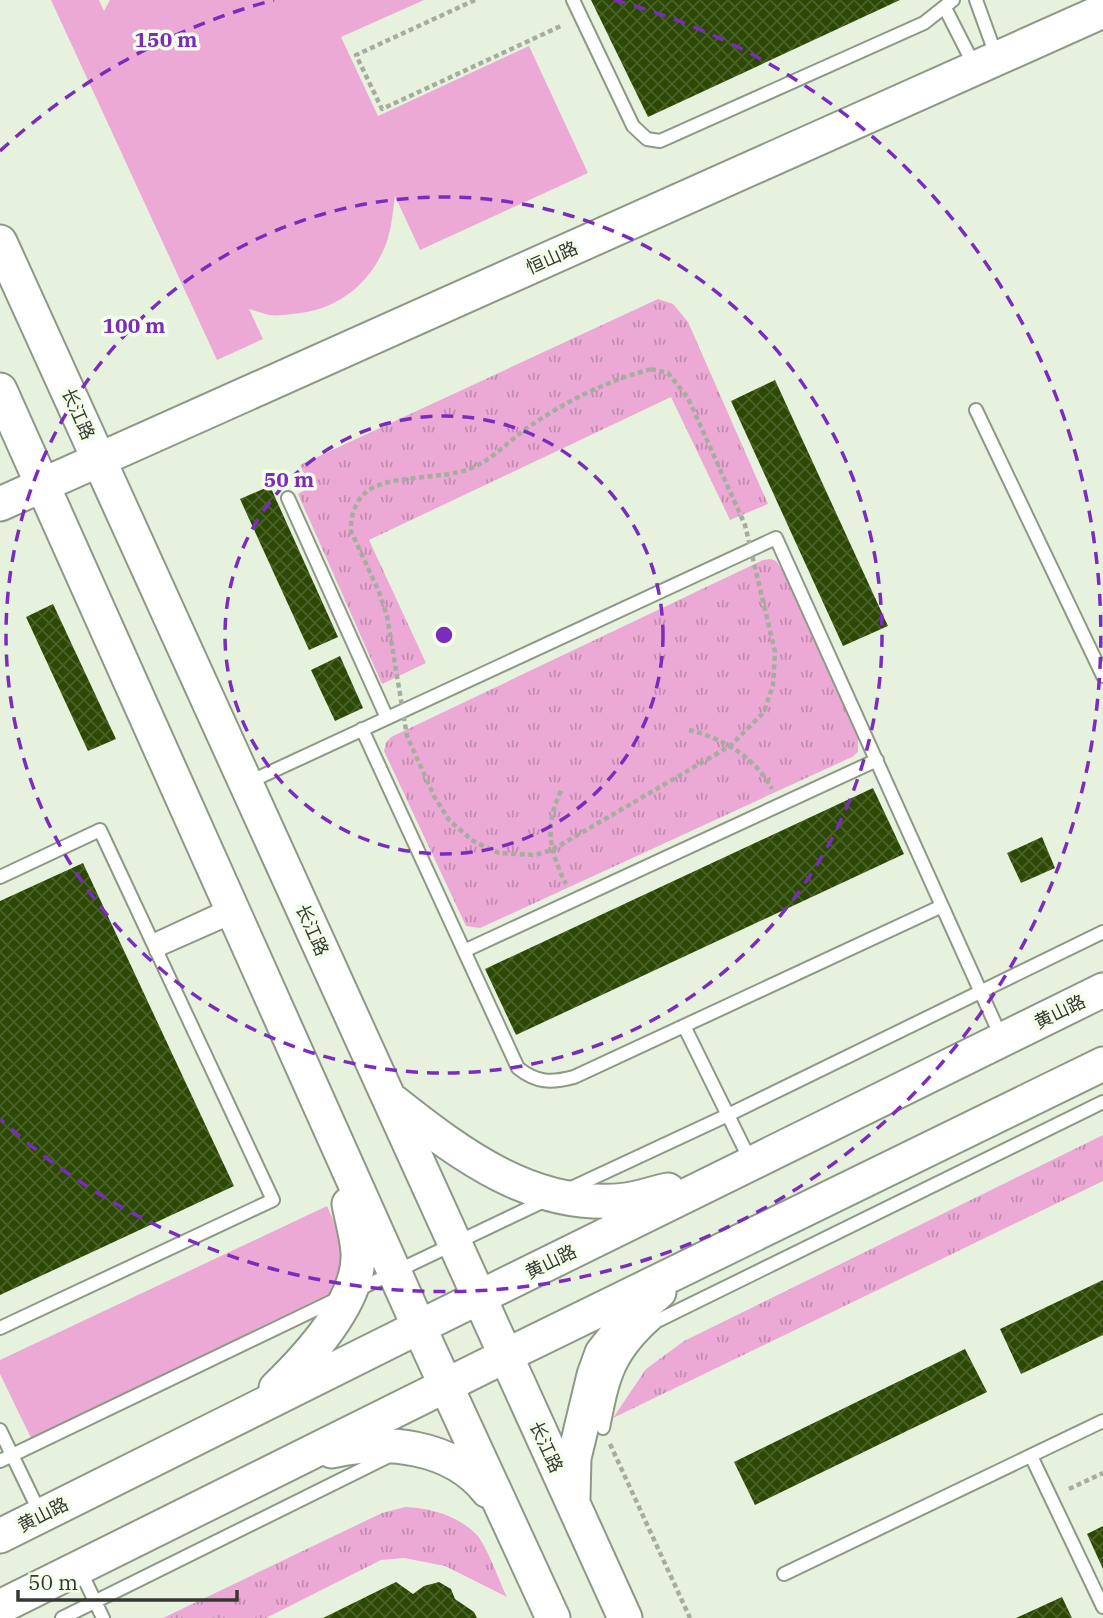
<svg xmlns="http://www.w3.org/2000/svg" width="1103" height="1618" font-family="'IBM Plex Serif','Noto Sans SC',serif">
	<defs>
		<pattern id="grass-tufts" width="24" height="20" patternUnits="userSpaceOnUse" patternTransform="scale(1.75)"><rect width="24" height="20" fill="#eca9d5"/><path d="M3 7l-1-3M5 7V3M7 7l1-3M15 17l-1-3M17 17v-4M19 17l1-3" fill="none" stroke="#c08bad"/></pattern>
		<pattern id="building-cross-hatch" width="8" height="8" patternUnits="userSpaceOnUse" patternTransform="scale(1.75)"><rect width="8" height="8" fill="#2c4903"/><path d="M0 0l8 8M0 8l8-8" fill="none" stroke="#4a6129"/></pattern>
	</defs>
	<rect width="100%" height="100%" fill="#e7f2de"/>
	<path fill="url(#grass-tufts)" d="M658 299 673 304 688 322 768 504 730 520 671 397 369 540 426 663 382 684 298 494 310 487 300 465Z
		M771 559 776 561 782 570 858 738V752L852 757 480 928 466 926 384 751 386 743 391 737 763 560Z
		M1103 1135V1181L613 1418 646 1369 684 1341Z
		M405 1507C430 1508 456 1515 475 1533 486 1543 500 1583 507 1597L445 1566 404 1558 381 1560 266 1618H163L382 1513Z"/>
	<path fill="#eca9d5" d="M51 0H99L104 11 110 0H424L341 37 378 116 529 46 588 173 420 250 395 196C393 210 392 224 388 238 374 282 338 311 292 314 285 315 277 316 270 315 263 314 256 311 249 309L263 339 217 360Z
		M327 1206 343 1242 339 1289 31 1438 0 1374V1360Z"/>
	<path fill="url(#building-cross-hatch)" d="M591 0H900L648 117Z
		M775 380 888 626 843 646 731 401Z
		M270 486 338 637 309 650 240 499Z
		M53 604 116 739 88 751 26 617Z
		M340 656 363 708 335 721 311 670Z
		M873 788 904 854 516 1035 485 969Z
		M1042 837 1055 868 1021 883 1007 853Z
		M83 863 234 1186 0 1295V901Z
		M1103 1280V1335L1021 1374 1000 1329Z
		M965 1349 987 1392 755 1505 734 1462Z
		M1103 1526V1569L1087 1534Z
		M396 1582 413 1594 424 1586 439 1582 451 1589 455 1599 474 1612 477 1618H323Z
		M1062 1597 1072 1618H1016Z"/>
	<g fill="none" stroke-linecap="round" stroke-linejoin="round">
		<defs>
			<path id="lane" d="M573 0 633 126 647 139 660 141 924 23 953 0
				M976 0 997 58
				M945 8 975 67
				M976 410 1103 676
				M288 498 387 718
				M362 729 518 1068C537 1083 551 1083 574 1077L942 906
				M247 783 776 538 1002 1039
				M0 877 100 830 273 1200 0 1328
				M152 941 230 905
				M156 951 233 917
				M464 951 877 760
				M684 1026 752 1164
				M567 1190 728 1115 1103 932
				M355 1291 548 1199
				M603 1428C613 1378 617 1356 657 1321L1103 1102
				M0 1430 41 1515
				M1031 1456 1103 1607
				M0 1461 339 1298
				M79 1568 103 1618
				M784 1574 1103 1421
				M62 1618 391 1455"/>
			<path id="secondary" d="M0 242 625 1618
				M0 390 419 1327 553 1618
				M0 504 1103 11
				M394 1102C461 1155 535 1211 626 1200 640 1198 654 1193 668 1190
				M276 1388C308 1357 361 1300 358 1252 357 1236 352 1220 349 1204
				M332 1451C385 1439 452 1445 488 1491
				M573 1498 574 1458 594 1375 602 1353 632 1315 659 1292
				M0 1536 419 1327 1103 990
				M0 1607 505 1356 1103 1064"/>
		</defs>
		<use href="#lane" stroke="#8e9886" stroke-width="16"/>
		<use href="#secondary" stroke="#8e9886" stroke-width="37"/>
		<path stroke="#a5ae9e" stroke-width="4.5" stroke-dasharray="5 3.5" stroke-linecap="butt" d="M475 0 356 55 382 109 563 25
			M651 369 668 373 688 398 745 525 775 652 773 685 764 712 730 746 552 850 535 855 499 853 473 841 449 820 434 796 407 736 387 616 379 592 351 531C350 518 355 502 365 493 386 474 441 480 469 469 493 460 509 440 530 426 566 401 609 380 651 369Z
			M689 730C722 738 755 757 772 789
			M561 791C544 826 549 850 566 884
			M610 1444 690 1618
			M1069 1489 1103 1473"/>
		<use href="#lane" stroke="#fff" stroke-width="12"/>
		<use href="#secondary" stroke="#fff" stroke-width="33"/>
	</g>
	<g fill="none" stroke="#7b2cbf" stroke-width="3.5" stroke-dasharray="12 9">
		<circle cx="444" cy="635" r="219"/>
		<circle cx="444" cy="635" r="438"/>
		<path d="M0 151A657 657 0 0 1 274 0M614 0A657 657 0 1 1 0 1119"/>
	</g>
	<g text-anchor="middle" stroke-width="7" stroke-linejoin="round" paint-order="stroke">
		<g font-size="18" fill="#343831" stroke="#f4ffeb">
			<text transform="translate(552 258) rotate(-24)" y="6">恒山路</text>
			<text transform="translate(78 414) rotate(66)" y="6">长江路</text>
			<text transform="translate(312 930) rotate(66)" y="6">长江路</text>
			<text transform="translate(1060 1012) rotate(-26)" y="6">黄山路</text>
			<text transform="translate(551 1262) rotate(-26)" y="6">黄山路</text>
			<text transform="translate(546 1447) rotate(65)" y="6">长江路</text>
			<text transform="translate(43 1515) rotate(-27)" y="6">黄山路</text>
		</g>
	</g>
	<circle cx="444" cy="635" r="10" fill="#7b2cbf" stroke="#f4ffeb" stroke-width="3.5"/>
	<g font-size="21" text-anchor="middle" font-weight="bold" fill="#7b2cbf" stroke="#f4ffeb" stroke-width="7" stroke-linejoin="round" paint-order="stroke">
		<text x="166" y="47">150 m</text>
		<text x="134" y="333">100 m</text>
		<text x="289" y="487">50 m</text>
	</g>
	<path d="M18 1590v10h219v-10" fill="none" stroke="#343831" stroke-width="3.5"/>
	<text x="28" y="1590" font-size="21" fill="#343831" stroke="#f4ffeb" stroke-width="5" paint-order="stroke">50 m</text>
</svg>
